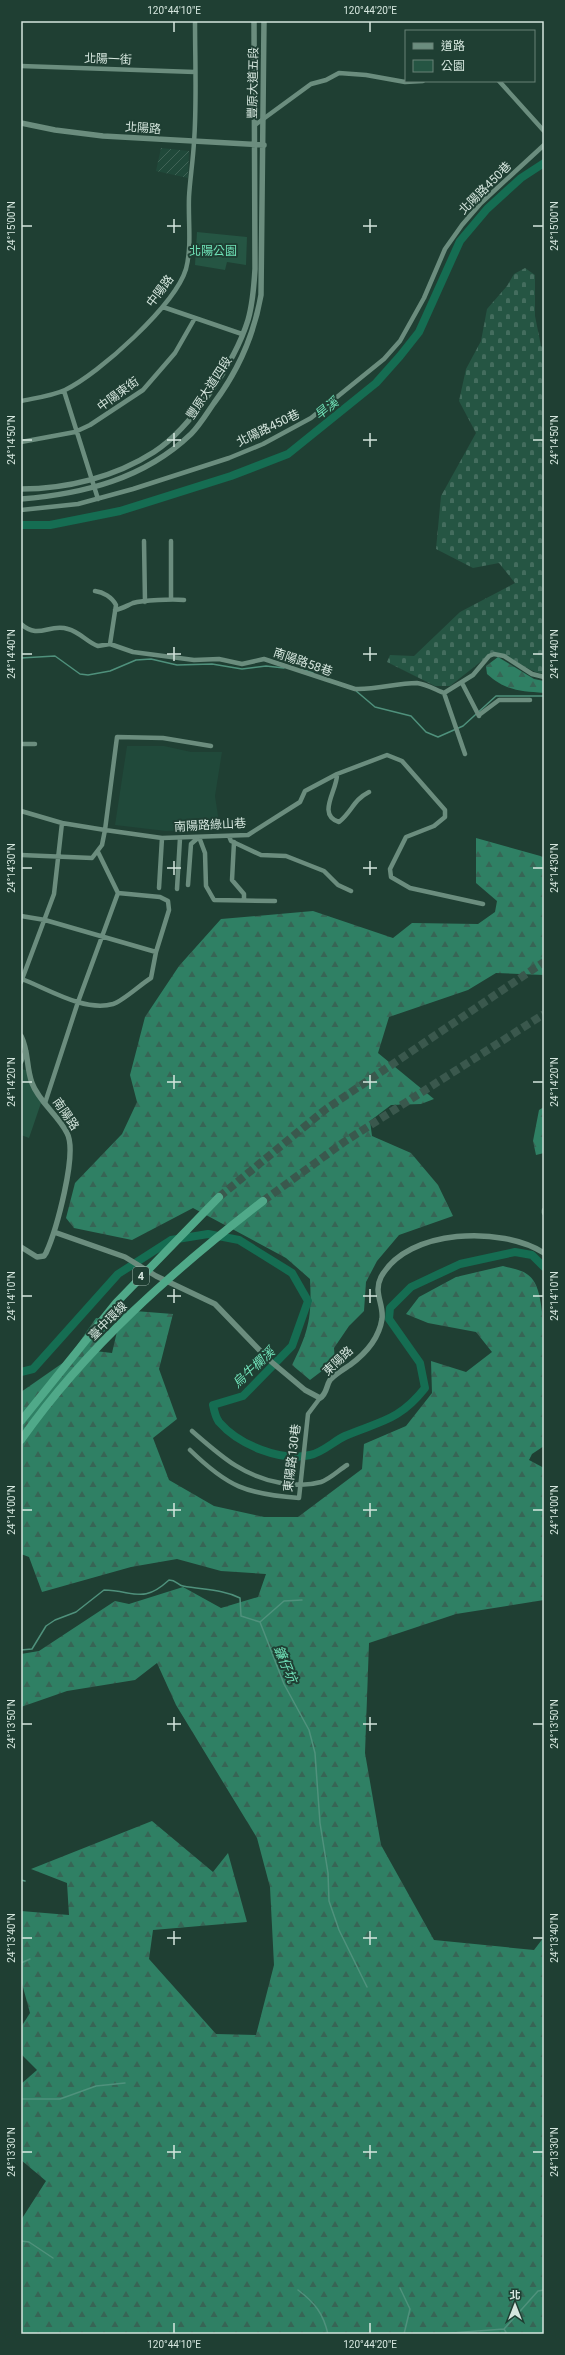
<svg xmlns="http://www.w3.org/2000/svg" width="565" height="2355" font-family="Roboto,'Noto Sans TC',sans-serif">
	<defs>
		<pattern id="industrial-furrows" width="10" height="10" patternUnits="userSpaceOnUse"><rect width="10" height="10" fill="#20493a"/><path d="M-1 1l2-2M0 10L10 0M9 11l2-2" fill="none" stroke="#406356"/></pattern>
		<pattern id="forest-firs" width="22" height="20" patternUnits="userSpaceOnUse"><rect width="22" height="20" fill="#2f8064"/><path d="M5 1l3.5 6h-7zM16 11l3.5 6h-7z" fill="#376555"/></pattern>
		<pattern id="cemetery-stones" width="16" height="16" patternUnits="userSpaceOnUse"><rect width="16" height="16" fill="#255543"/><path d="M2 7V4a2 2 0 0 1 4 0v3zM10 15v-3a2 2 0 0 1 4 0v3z" fill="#446d5e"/></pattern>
	</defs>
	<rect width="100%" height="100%" fill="#1f3f33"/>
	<path fill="#20493a" d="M127 746H164L191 752H222L215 796 220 829 166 831 115 825Z"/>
	<path fill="url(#industrial-furrows)" d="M161 148 189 151 188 178 156 171Z"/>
	<path fill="url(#forest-firs)" d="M498 657 534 679 544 681V693C520 691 506 691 487 674L486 666Z
		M476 838 544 857V975L496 973 468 990 389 1017 378 1053 434 1099 421 1104 391 1105 370 1121 372 1136 411 1153 438 1185 453 1216 399 1235 377 1261 366 1282 364 1311 349 1326 334 1348 335 1361 310 1380 292 1365C309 1331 312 1316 310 1279L286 1258 193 1208 132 1240 74 1228 66 1218 75 1183 122 1134 137 1102 130 1075 145 1017 179 966 221 919 313 911 393 938 412 923 478 924 495 912 497 901 476 883Z
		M544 1107V1153L536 1155 533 1141 539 1110Z
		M503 1266C514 1269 526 1270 533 1280 550 1301 544 1414 544 1446L532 1454 529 1460 544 1468V1600L456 1614 369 1643 365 1753 381 1845 434 1940 534 1950 544 1937V2334H21V2220L46 2181 21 2160V2084L37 2070 21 2054V2027L30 2013 21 1980V1911L69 1915 67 1883 31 1869 152 1821 213 1872 228 1853 247 1922 153 1930 149 1959 216 2034 256 2035 274 1965 270 1887 257 1838 176 1705 157 1663 135 1680 67 1691 21 1707V1654L39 1651 115 1601 129 1604 183 1587 221 1608 258 1597 266 1574 221 1571 177 1559 131 1567 42 1592 29 1557 21 1554V1392L67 1360 96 1318 110 1320 95 1351 112 1353 122 1310 173 1314 159 1369 177 1419 153 1438 169 1480 214 1506 264 1517H298L362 1469 364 1444 406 1426 432 1393 431 1361 466 1372 492 1352 476 1332 428 1323 406 1314 419 1297 456 1277Z"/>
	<path fill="url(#cemetery-stones)" d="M525 268 535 275V316L541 346 544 347V674C525 671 511 654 493 652L450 686H435L387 662 390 655 414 656 460 612 515 583 499 563 473 568 436 549 441 496 476 433 459 401 466 369 481 341 487 309 507 286 514 274Z"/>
	<path fill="#255543" d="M197 232 247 237 246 265 227 262 225 270 195 265Z
		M21 1069 26 1070 41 1103 29 1138 21 1135Z"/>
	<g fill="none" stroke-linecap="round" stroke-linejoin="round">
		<path stroke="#4f917c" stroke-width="1.5" d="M21 658 55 656 80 674 88 675 110 671 136 660 151 659 177 665 212 664 242 669 266 666 284 668
			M301 669 313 673
			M355 690 375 707 411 716 426 732 438 737 463 726 496 696H544
			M260 1622 284 1684 309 1730 315 1753 320 1823 328 1873 329 1901 339 1930 367 1987
			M260 1622 284 1601 302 1600
			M21 1650 32 1649 46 1626 55 1620 76 1612 104 1590C135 1591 143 1604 169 1580 176 1580 178 1585 183 1586 203 1590 222 1589 240 1598L241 1616 260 1622
			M21 1880 25 1881
			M21 1963 30 1959
			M21 2099H60L96 2086 125 2083
			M21 2241 29 2242 53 2258
			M400 2288 410 2309 404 2334
			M298 2290C315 2303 323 2313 328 2334
			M504 2329 538 2291 544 2290
			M438 2334 504 2329 507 2334"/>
		<path stroke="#156d52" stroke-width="8" d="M21 525H50L120 511 231 476 288 454 376 383 400 356 419 332 460 241 487 209 521 178 544 163
			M21 1372 33 1369 118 1274 171 1240 208 1234 239 1240 292 1273 308 1301 292 1346 243 1396 213 1405C214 1410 216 1418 219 1422 239 1445 281 1462 310 1455 322 1453 334 1441 345 1436 380 1421 399 1421 425 1388L420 1363 389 1319 390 1308 411 1287 460 1264 515 1252 532 1255 544 1267"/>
		<path stroke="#3a584d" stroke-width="8" stroke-dasharray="8 4" stroke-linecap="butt" d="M219 1197 326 1109 544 962
			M263 1201 344 1142 544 1014"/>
		<path stroke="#6b8d7e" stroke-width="4.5" d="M21 66 195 72
			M499 81 544 131
			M255 125 311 84 326 80 339 73 366 75 405 82 423 81
			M163 307 242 334
			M64 391 98 499
			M21 401C35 398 52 396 65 390 99 374 175 305 186 269 192 246 188 221 189 197 190 179 193 161 194 142 197 102 195 61 195 21
			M21 442 75 432 90 425 143 390 175 353 195 318
			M21 510 78 504 133 489 229 458 263 444 311 418 384 359 400 341 424 298 445 249 462 225 481 203 544 145
			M144 541 145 602
			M95 591C103 592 112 597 116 605L110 644
			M171 598V541
			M115 610C122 609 126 606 133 603 143 600 173 599 184 600
			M21 624C39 640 49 623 68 629 80 632 88 643 98 646L110 644 133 652 194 660 219 659 242 664 264 659 355 689C376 690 396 683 417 683 426 684 436 690 444 693L473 675 489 656 494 654 504 656 532 674 544 677
			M462 683 479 716
			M444 693 465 754
			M479 715 499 700H530
			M21 744H35
			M337 774C338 789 316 815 339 822 352 812 353 800 369 792
			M21 811 62 823
			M229 836 231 841 261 855 286 856 324 871 338 885 351 891
			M234 842 232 880 244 894V900
			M21 855 92 858 102 845 105 830 162 838 248 835 300 802 305 791 337 774 387 755 402 761 445 810V817L434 826 406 837 390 869 391 877 410 888 483 904
			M188 885 191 844 199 837 205 853 206 886 214 900 275 901
			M159 888 162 838
			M177 889 180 838
			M21 916 45 920 156 952 169 910 168 901 160 897 118 893
			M22 979C48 989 84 1012 113 1004 123 1001 141 984 151 978L156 952
			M21 982 54 894 62 823 105 830 117 737 163 738 211 746
			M21 1062 26 1051
			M45 1103 78 1002 118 893 98 852
			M544 1210V1213
			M192 1431C221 1456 242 1476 281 1483 295 1485 307 1486 321 1482 330 1479 339 1470 347 1465
			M190 1450C228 1487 246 1494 299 1498L308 1414 320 1398"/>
		<path stroke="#6b8d7e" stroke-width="5.5" d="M21 123 55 130 103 136 264 145
			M21 489C67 489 115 477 154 452 191 428 235 362 248 320 253 303 254 286 255 269L254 21
			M21 499C83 494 144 479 191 434 200 425 207 413 214 403 238 371 254 335 261 295L264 21
			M21 1036C29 1052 26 1067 32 1083 39 1102 58 1115 67 1133 78 1153 56 1231 46 1253L44 1256 37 1257 21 1247
			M54 1232 125 1257 156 1276 215 1304 268 1359 305 1390 320 1398C327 1394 326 1386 330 1380 335 1374 344 1369 350 1365 365 1354 379 1338 382 1319 384 1304 373 1293 381 1277 408 1228 502 1226 544 1253"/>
		<path stroke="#50a989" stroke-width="8" d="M21 1421 116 1303 219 1197
			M21 1440C86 1347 174 1270 263 1201"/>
	</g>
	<path fill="none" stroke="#d5e6de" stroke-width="1.5" d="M174 22V32M370 22V32M174 219V233M370 219V233M22 226H32M167 226H181M363 226H377M533 226H543M174 433V447M370 433V447M22 440H32M167 440H181M363 440H377M533 440H543M174 647V661M370 647V661M22 654H32M167 654H181M363 654H377M533 654H543M174 861V875M370 861V875M22 868H32M167 868H181M363 868H377M533 868H543M174 1075V1089M370 1075V1089M22 1082H32M167 1082H181M363 1082H377M533 1082H543M174 1289V1303M370 1289V1303M22 1296H32M167 1296H181M363 1296H377M533 1296H543M174 1503V1517M370 1503V1517M22 1510H32M167 1510H181M363 1510H377M533 1510H543M174 1717V1731M370 1717V1731M22 1724H32M167 1724H181M363 1724H377M533 1724H543M174 1931V1945M370 1931V1945M22 1938H32M167 1938H181M363 1938H377M533 1938H543M174 2145V2159M370 2145V2159M22 2152H32M167 2152H181M363 2152H377M533 2152H543M174 2323V2333M370 2323V2333"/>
	<g text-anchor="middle" stroke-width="4" stroke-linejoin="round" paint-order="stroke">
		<rect fill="#1f3f33" stroke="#9eb4ab" stroke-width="1" x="133" y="1267" width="16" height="18" rx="3"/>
		<g font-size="11" font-weight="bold" fill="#d5e6de">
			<text x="141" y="1280">4</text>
		</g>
		<g font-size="12" fill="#d5e6de" stroke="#1f3f33">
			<text transform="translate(108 59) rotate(2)" y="4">北陽一街</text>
			<text transform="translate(253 83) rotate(-89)" y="4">豐原大道五段</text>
			<text transform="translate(143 128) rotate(4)" y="4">北陽路</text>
			<text transform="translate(485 188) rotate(-45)" y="4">北陽路450巷</text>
			<text transform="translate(160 291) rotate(-53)" y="4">中陽路</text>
			<text transform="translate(209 388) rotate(-57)" y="4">豐原大道四段</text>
			<text transform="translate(118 394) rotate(-36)" y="4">中陽東街</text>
			<text transform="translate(268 428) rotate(-26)" y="4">北陽路450巷</text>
			<text transform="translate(303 662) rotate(19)" y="4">南陽路58巷</text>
			<text transform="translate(210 825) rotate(-3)" y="4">南陽路綠山巷</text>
			<text transform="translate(66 1114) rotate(56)" y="4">南陽路</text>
			<text transform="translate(108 1321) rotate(-45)" y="4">臺中環線</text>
			<text transform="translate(338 1361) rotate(-43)" y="4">東陽路</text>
			<text transform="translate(292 1458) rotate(-83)" y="4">東陽路130巷</text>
		</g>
		<g font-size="12" fill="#6fe1b7" stroke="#1f3f33">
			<text x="213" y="255">北陽公園</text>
		</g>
		<g font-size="13" font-style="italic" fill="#70e1b8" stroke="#1f3f33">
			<text transform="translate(326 408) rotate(-39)" y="5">旱溪</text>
			<text transform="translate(253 1367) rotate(-43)" y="5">烏牛欄溪</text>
			<text transform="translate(286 1664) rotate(67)" y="5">鐮仔坑</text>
		</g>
	</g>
	<rect width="565" height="2355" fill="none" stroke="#1f3f33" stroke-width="44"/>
	<rect x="405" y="30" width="130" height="52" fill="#1f3f33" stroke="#688277"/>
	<rect x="413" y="43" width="20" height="6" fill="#6b8d7e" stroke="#688277"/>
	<text x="441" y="50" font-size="12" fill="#d5e6de">道路</text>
	<rect x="413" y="60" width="20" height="12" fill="#255543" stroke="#688277"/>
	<text x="441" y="70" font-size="12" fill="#d5e6de">公園</text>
	<g transform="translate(515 2305)" stroke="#1f3f33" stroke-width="3" paint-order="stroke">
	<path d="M0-3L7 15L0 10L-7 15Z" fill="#d5e6de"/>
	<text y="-6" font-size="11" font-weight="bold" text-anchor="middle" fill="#d5e6de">北</text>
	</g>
	<rect x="22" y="22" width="521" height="2311" fill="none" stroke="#d5e6de" stroke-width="1.5"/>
	<g font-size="10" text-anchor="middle" fill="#d5e6de">
		<text x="174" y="14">120°44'10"E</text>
		<text x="370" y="14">120°44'20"E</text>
		<text transform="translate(11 226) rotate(-90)" y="4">24°15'00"N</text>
		<text transform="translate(554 226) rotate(-90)" y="4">24°15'00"N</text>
		<text transform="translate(11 440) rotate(-90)" y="4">24°14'50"N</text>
		<text transform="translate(554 440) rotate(-90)" y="4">24°14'50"N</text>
		<text transform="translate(11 654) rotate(-90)" y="4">24°14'40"N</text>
		<text transform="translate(554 654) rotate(-90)" y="4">24°14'40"N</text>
		<text transform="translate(11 868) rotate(-90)" y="4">24°14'30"N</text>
		<text transform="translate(554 868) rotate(-90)" y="4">24°14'30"N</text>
		<text transform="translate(11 1082) rotate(-90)" y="4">24°14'20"N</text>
		<text transform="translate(554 1082) rotate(-90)" y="4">24°14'20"N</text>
		<text transform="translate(11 1296) rotate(-90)" y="4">24°14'10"N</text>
		<text transform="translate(554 1296) rotate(-90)" y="4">24°14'10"N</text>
		<text transform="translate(11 1510) rotate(-90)" y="4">24°14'00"N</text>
		<text transform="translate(554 1510) rotate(-90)" y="4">24°14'00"N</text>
		<text transform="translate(11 1724) rotate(-90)" y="4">24°13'50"N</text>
		<text transform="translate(554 1724) rotate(-90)" y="4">24°13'50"N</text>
		<text transform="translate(11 1938) rotate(-90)" y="4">24°13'40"N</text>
		<text transform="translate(554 1938) rotate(-90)" y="4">24°13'40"N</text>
		<text transform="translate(11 2152) rotate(-90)" y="4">24°13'30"N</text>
		<text transform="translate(554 2152) rotate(-90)" y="4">24°13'30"N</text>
		<text x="174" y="2348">120°44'10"E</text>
		<text x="370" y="2348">120°44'20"E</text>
	</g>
</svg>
